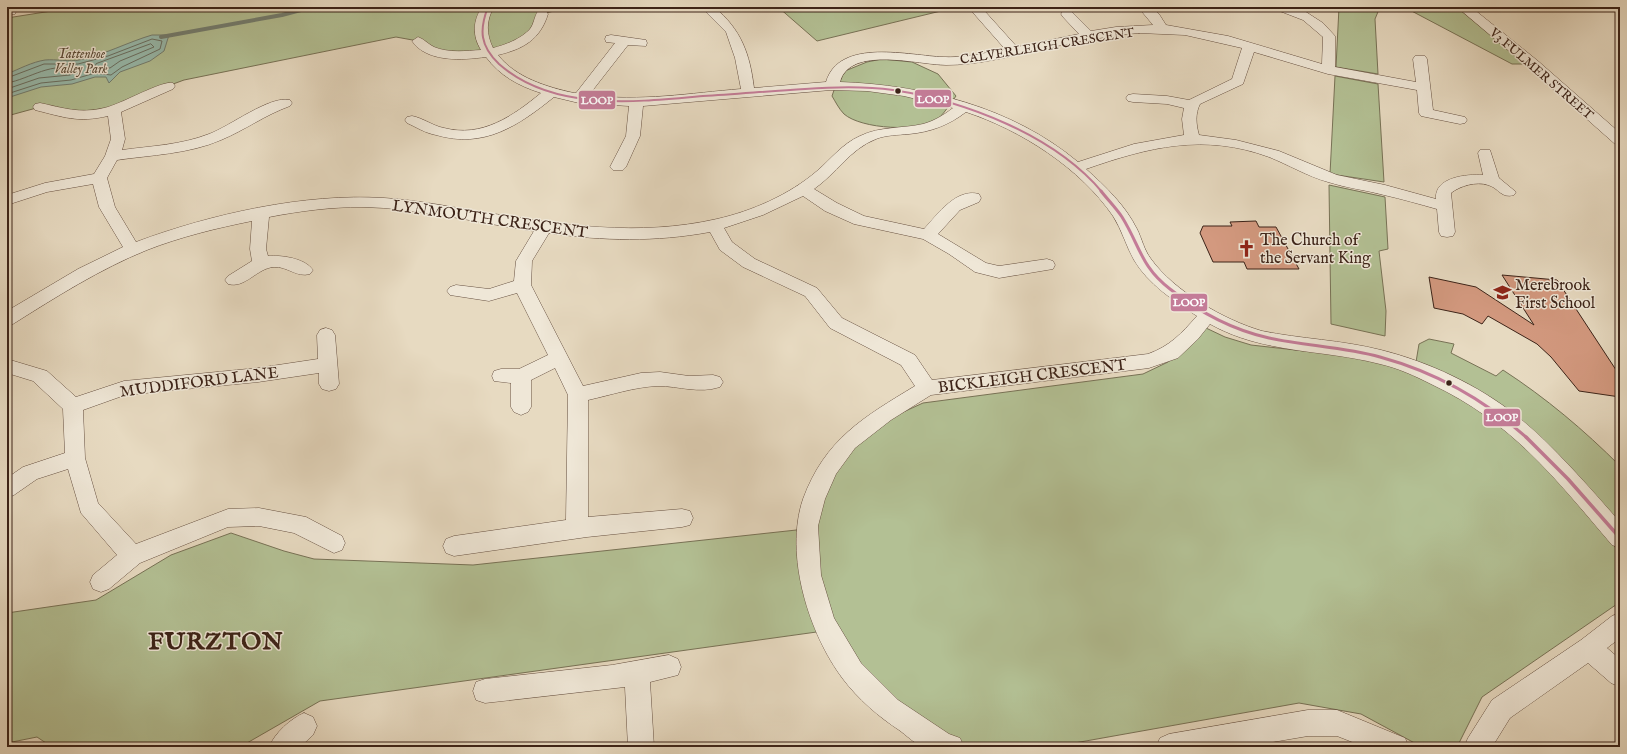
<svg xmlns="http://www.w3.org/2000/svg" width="1627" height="754" font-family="'IM FELL English',serif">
	<rect width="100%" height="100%" fill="#e7dac1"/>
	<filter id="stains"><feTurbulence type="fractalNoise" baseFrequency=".005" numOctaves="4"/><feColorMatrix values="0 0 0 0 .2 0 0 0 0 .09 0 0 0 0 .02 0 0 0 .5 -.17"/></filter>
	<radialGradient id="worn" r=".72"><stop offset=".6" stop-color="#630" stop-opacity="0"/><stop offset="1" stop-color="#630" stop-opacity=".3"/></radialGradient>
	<path fill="#b3c094" stroke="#787256" d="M77 7H570L542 14 535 30 507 48 441 54 418 41 396 37 184 80 89 115 40 107 7 116V18Z
		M778 7H945V10L817 41Z
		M1339 7H1380L1375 19 1378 74 1336 67Z
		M1404 7H1463L1533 64H1512Z
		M882 59 912 62 938 74 956 96C951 103 945 112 939 118 920 133 861 129 844 114 839 109 835 101 832 96L840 73 867 62Z
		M1335 76 1378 84 1384 182 1330 174Z
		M1329 185 1385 197 1388 249 1379 251 1386 311 1385 336 1331 324Z
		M1206 328 1225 337 1251 345 1366 358 1393 365 1451 391 1502 422 1545 463 1620 553V602L1482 697 1457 747H1422L1361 714 1299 703 1052 747H957L882 700 831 630 320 701 240 747H52L37 737 7 743V613L96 600 171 555 231 533 284 551 314 559 473 565 815 528 823 496 835 471 853 446 888 419 923 403 1143 374 1168 362Z
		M1429 339 1454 344 1451 353 1496 376 1503 370C1546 398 1584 430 1620 466V476L1615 478 1620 483V528L1587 487 1416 362 1419 344Z"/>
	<path fill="#98bbad" stroke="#737e71" d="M152 35H169L164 51 150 61 120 72 109 83 106 77H95L72 84 41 87 7 98V74C19 69 32 62 45 60 56 59 70 62 79 60 104 55 128 42 152 35Z"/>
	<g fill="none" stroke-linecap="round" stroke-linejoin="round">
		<path stroke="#6a6f62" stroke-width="1" d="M151 44 154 47 120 61 110 68 95 67 96 64Z
			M7 78 44 64H78L108 56 152 39 162 41 160 49 122 67 111 75 95 73 71 80 41 83 7 94
			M7 83C30 79 53 60 77 71L70 75 39 78 7 89"/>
		<path stroke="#737e71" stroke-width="4" d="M161 37 282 15 312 7"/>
	</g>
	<path fill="#d3997f" stroke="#3c2318" d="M1256 221 1259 227H1276L1299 269H1247L1244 262H1213L1200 233 1203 226H1232L1230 222Z
		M1502 275 1557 280 1620 376V397L1579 391 1551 357 1537 344 1488 316 1482 324 1463 314 1434 308 1429 277 1476 287 1534 325Z"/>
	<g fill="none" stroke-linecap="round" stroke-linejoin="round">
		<defs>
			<path id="minor" d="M7 7H18L15 14H7Z
				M482 7H494C486 20 486 34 493 48 505 45 521 39 530 29 534 24 534 17 538 11H546L548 14C540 40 523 49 498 55 516 78 547 87 574 93H576L615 43 606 42 605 39 606 36 611 35 646 40 647 43 646 46 628 45 589 95C639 102 691 93 741 89L735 58 726 32 701 7H714C741 29 750 54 754 88L826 82C839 37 911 56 943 57 964 58 985 53 1005 49L968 7H981L1017 47 1079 34 1063 17 1061 14 1063 11H1071L1091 31 1116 27 1153 25 1138 7H1151L1159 14 1166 25 1228 36 1322 64 1323 37 1303 20 1277 10 1275 7H1294L1306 12 1323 23 1335 36V67L1416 82 1413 59 1415 56H1425L1427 59 1433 110 1465 117 1467 120 1465 123 1460 124 1421 116 1419 113 1417 90 1328 74 1254 52 1243 84 1200 104C1195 114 1196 124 1199 135L1236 140 1279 151 1337 175 1385 185 1436 199C1434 177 1467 174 1483 175L1478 153 1480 150H1490L1499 178 1516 192 1514 195C1501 199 1499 188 1488 185 1476 181 1460 186 1451 193L1455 232 1453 236 1447 237 1441 236 1439 232 1437 209C1419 204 1402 199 1384 195 1366 190 1346 188 1328 182 1307 176 1289 165 1269 157 1204 133 1149 147 1086 169 1106 187 1125 205 1137 229 1142 239 1144 250 1151 259 1174 291 1224 320 1262 331 1301 339 1342 340 1381 350 1429 362 1478 385 1517 416 1555 447 1587 485 1620 522V548L1612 545C1555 478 1512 422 1431 384 1415 376 1398 368 1380 364 1323 349 1263 354 1210 324L1198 339 1178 358 1149 368 931 395 891 420 855 448 836 474 825 499 818 526 821 575 834 618 861 663 898 700 949 734 960 738 964 747C953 747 934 750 924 747 916 745 906 735 899 730 879 717 858 699 843 679 809 634 784 555 803 499 825 439 864 417 915 386L901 365 830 328 805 296 743 267 720 250 710 232C656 242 603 241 549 233L532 261 531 285 583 386 641 373 660 372 689 376 713 375 720 377 723 382 720 387C699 394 679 386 658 386 634 387 611 395 588 400V517L682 509 690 511 693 518 690 525 682 527 587 537 454 556 446 553 443 546 446 539 454 536 566 520 568 395 555 368 531 380V407L528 412 521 415 514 412 511 407V383L494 381 492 376 494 371 501 369H519L548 355 517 293 489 301 450 295 447 291 450 287 456 285 489 289 514 281 516 261 534 231C477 223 420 208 362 207 331 207 300 211 269 217L266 249 268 256C281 255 305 258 313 270L310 274C297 278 287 266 274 267 257 268 245 289 228 284L225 280 228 276 252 261 250 249 252 221C217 228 180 237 147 250 100 269 56 297 13 324L7 325V311L78 269 123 247 99 207 93 184 47 192 7 205V195L45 183 94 174 105 156 111 139 108 116C77 123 64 117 35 110L33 107 35 104 40 103C64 108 79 114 104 108 120 105 162 80 173 83L175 86 173 89 121 112 125 139 122 150C151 146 181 145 209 134 229 127 270 95 290 100L292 103 290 106C265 115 245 130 221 140 189 154 151 155 117 160L107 178 115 207 136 242C211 214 305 193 384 198 417 200 450 207 483 212 561 225 638 237 717 219 752 211 789 195 817 171 831 159 842 144 860 136 880 126 902 129 923 124 934 121 944 115 953 108L904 96 867 91 831 90 643 106 640 136 626 167 623 170H613L610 167 626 136 629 106 579 103 554 97C518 126 484 149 436 135 425 133 416 127 407 123L405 120 407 117 412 116C423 118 433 126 444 128 482 138 513 116 541 93 519 86 500 76 486 57 463 60 427 63 412 41L418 37C424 39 428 44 434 47 448 53 466 51 481 50 472 36 473 20 482 7ZM1139 33 1185 35 1242 48 1232 79 1189 100 1167 96 1133 94 1128 95 1126 98 1128 101 1133 102 1167 104 1184 108 1182 119 1184 135 1134 144 1078 162C1012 107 924 85 840 82 850 45 919 65 946 65 977 65 1008 57 1038 50 1072 43 1105 36 1139 33ZM966 112C1021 130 1080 168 1113 216 1122 230 1126 246 1134 260 1148 284 1174 301 1197 316 1181 334 1170 346 1148 354L932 380 915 355 842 318 817 288 755 259 732 242 724 228 763 215 803 196 825 211 854 224 923 239 949 254 975 272 999 278 1053 269 1055 265 1053 261 1047 259 999 266 986 263 938 234 960 210 979 202 981 198 979 194C956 188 938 214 924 229L864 216 837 203 814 189C836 174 850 149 876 139 886 135 898 135 909 134 931 132 949 125 966 112Z
				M1457 7H1471L1538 61 1620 133V145L1615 144 1528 67Z
				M326 328 332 330 335 335 339 384 336 389 329 391 322 389 319 384V373L258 382 125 395 83 410 85 458 98 503 136 544 228 509 259 508 306 517 342 536 345 543 342 550 334 553 294 533 259 526 228 527 140 563 109 589 101 592 93 589 90 582 93 575 117 555 81 513 68 469 37 479 14 495 7 498V478L23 467 65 453 63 409 33 381 7 373V359L47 371 76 397 124 381 258 368 318 359 317 335 320 330Z
				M1620 613V638L1607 648 1620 659V687L1611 683 1588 663 1510 718 1492 747H1464L1468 738 1492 700 1581 640 1612 616Z
				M669 655 678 659 681 667 678 675 650 682 654 747H628L625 687 485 703 476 700 473 691 476 682 485 679 612 665Z
				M1308 710H1337L1405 738 1409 747H1365L1337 736H1308L1243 747H1156L1160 738 1169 734Z
				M304 713 313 717 317 726 313 735 300 747H269C275 733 290 719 304 713Z"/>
		</defs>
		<use href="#minor" stroke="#675142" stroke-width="1"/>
		<use href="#minor" fill="#efe7d7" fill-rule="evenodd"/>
		<defs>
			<path id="bus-1-far2" d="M488 7C479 30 480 46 499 64 553 112 637 102 703 96 737 94 771 91 805 89 834 87 864 86 893 90 965 101 1054 135 1102 192"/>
			<path id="bus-1-far1" d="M1101 191C1108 200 1116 208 1122 217 1140 246 1141 267 1170 289 1199 312 1233 330 1269 338 1306 346 1344 347 1380 357 1435 372 1485 400 1527 438"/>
			<path id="bus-1" d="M1526 437 1568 479 1620 538"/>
		</defs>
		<use href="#bus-1-far2" stroke="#efe7d7" stroke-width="4"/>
		<use href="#bus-1-far1" stroke="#efe7d7" stroke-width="6"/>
		<use href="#bus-1" stroke="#efe7d7" stroke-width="6"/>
		<use href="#bus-1-far2" stroke="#c47c98" stroke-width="2"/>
		<use href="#bus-1-far1" stroke="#c47c98" stroke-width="3"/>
		<use href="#bus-1" stroke="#c47c98" stroke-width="3.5"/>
	</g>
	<defs>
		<symbol id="church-bare" viewBox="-9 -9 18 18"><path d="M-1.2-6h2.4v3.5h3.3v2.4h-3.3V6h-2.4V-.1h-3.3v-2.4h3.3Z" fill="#8f2418" stroke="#efe7d7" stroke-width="2.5" paint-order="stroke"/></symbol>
		<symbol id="school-bare" viewBox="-9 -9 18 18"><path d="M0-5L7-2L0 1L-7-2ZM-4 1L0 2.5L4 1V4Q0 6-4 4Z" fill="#8f2418" stroke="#efe7d7" stroke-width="2.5" paint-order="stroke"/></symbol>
	</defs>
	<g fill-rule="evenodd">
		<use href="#church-bare" x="1234" y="236" width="25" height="25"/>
		<use href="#school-bare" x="1490" y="280" width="25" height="25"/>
	</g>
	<g fill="#3c2318" stroke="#efe7d7" stroke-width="1.5">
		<circle cx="898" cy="91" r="3.5"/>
		<circle cx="1449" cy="383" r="3.5"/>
	</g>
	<g text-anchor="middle" stroke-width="3" stroke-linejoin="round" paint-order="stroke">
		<g font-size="13" fill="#3c2318" stroke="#efe7d7">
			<text transform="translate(1047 45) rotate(-9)" y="5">CALVERLEIGH CRESCENT</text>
			<text transform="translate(1542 73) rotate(41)" y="5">V3 FULMER STREET</text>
		</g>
		<g font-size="13" font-style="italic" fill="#5a4a37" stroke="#efe7d7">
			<text x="81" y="58">Tattenhoe<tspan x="81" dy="15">Valley Park</tspan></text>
		</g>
		<g font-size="16" fill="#3c2318" stroke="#efe7d7">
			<text transform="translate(490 218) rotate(8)" y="6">LYNMOUTH CRESCENT</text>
			<text transform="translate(1032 375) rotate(-7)" y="6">BICKLEIGH CRESCENT</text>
			<text transform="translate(199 381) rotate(-7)" y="6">MUDDIFORD LANE</text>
		</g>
		<g font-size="16" fill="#3c2318" stroke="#efe7d7" text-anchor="start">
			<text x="1260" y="245">The Church of<tspan x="1260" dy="18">the Servant King</tspan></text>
			<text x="1515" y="290">Merebrook<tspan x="1515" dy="18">First School</tspan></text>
		</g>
		<g font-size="24" font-weight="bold" letter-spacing="1" fill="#3c2318" stroke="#efe7d7">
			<text x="216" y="649">FURZTON</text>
		</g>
	</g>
	<g stroke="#efe7d7" stroke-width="1.5">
		<rect x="914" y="89" width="38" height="19" rx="4" fill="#c47c98"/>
		<rect x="578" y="90" width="38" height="20" rx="4" fill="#c47c98"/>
		<rect x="1170" y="293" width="38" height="19" rx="4" fill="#c47c98"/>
		<rect x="1483" y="408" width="38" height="19" rx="4" fill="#c47c98"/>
	</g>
	<g font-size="11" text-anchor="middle" font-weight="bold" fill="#fff">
		<text x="933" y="103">LOOP</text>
		<text x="597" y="104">LOOP</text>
		<text x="1189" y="306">LOOP</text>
		<text x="1502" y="421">LOOP</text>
	</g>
	<rect width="1627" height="754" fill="none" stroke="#e7dac1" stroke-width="24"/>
	<rect x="8" y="8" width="1611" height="738" fill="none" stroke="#3c2318" stroke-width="2"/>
	<rect x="12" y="12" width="1603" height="730" fill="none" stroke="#3c2318"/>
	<rect width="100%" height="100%" filter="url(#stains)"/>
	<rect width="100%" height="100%" fill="url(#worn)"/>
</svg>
